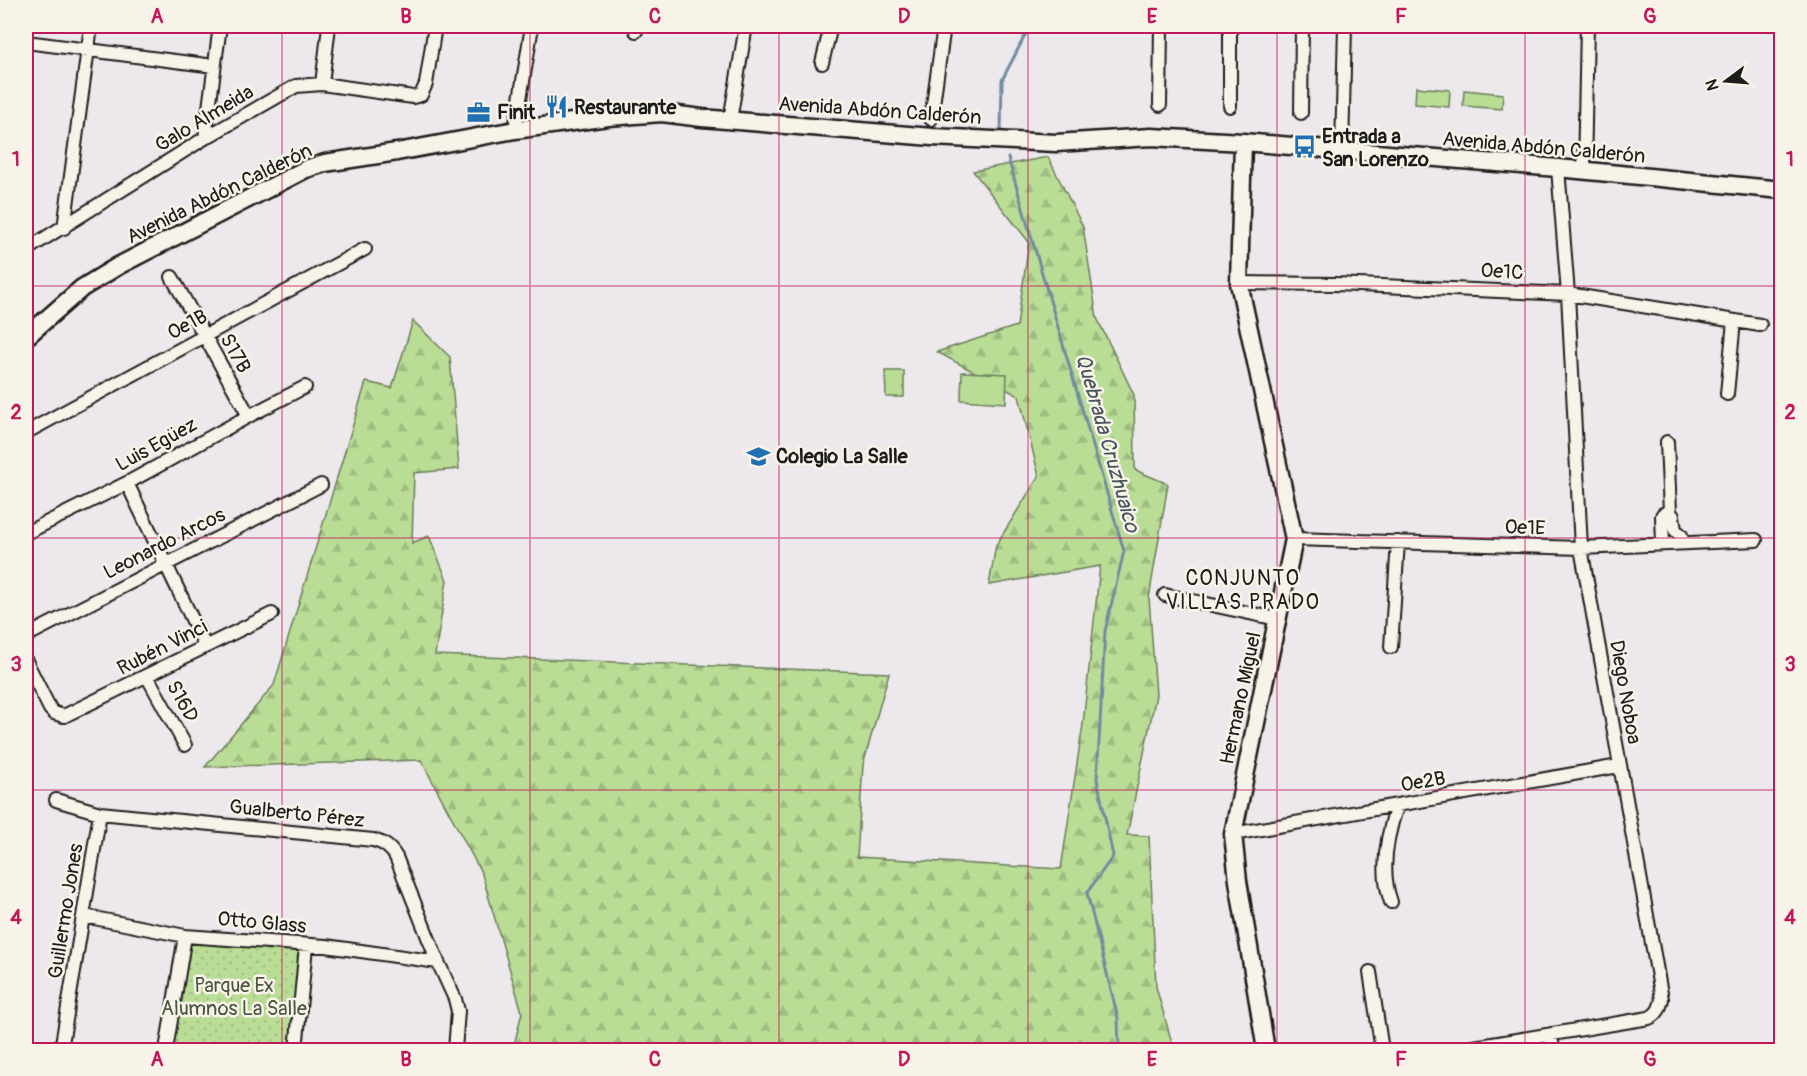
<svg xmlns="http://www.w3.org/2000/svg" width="1807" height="1076" font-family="Pangolin,sans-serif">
	<defs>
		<pattern id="grass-dots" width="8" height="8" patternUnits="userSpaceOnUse" patternTransform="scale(1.5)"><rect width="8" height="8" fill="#badd96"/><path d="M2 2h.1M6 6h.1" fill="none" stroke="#9fbd81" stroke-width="1.8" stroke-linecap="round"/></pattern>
		<pattern id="forest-firs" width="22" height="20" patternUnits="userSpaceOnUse" patternTransform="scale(1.5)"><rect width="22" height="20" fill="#badd96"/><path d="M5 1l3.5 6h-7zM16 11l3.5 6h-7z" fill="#9fbd81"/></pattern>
	</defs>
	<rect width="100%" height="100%" fill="#ece8ec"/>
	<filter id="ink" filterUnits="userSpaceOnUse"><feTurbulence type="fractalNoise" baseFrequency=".0167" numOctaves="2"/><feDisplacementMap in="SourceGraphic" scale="12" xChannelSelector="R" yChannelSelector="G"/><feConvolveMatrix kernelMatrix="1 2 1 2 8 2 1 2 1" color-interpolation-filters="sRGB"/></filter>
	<g filter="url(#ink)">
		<path fill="url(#grass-dots)" stroke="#6b7c59" stroke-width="1.5" d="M185 936 301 949 292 1050H166Z"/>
		<path fill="url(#forest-firs)" stroke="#6b7c59" stroke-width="1.5" d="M1048 157 1083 227 1097 318 1134 395 1135 470 1168 484 1149 598 1156 695 1127 835 1149 836 1156 987 1174 1050H513L522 1012 482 874 421 760 205 767 274 685 366 382 392 388 413 321 450 357 459 469 414 473 412 543 429 536 447 580 435 655 889 673 863 765 857 857 1061 869 1083 724 1100 566 989 585 996 545 1039 476 1019 396 937 352 1017 326 1029 242 973 171Z"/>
		<path fill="#badd96" stroke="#6b7c59" stroke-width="1.5" d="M1416 87 1450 90 1449 107 1415 104Z
			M1464 90 1503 94 1502 109 1463 106Z
			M885 371H904V397H886Z
			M962 372 1007 374 1006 403 961 400Z"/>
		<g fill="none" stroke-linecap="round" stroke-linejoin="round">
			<path stroke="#728b9f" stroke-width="3" d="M1001 132 1002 80 1030 26
				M1008 158 1124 551 1105 631 1097 779 1113 856 1087 893 1118 1018 1119 1050"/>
			<defs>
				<path id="street" d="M636 31 637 26
					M26 42 214 66
					M822 63 831 26
					M322 84 329 26
					M1160 105 1161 26
					M1230 106V26
					M1301 113 1302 26
					M931 119 944 26
					M730 120 746 26
					M515 130 532 26
					M205 138 220 26
					M1342 150 1345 26
					M1584 171 1587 26
					M64 228 91 26
					M26 250 205 138 296 86 322 84 413 97 421 95 426 84 435 26
					M172 277 249 416
					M1239 283 1335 284 1568 294 1760 325
					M1727 394 1734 321
					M27 432 365 249
					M127 483 205 646
					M1670 512 1673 516 1675 530 1681 535 1682 543
					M26 533 127 483 249 416 305 387
					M1294 539 1581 548 1756 540
					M1663 544 1662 516 1663 514 1670 512 1667 442
					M1165 595 1277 619
					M26 636 321 485
					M1391 647 1398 542
					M26 661 50 709 54 713 64 716 272 614
					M147 676 185 745
					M56 800 100 813 373 840C384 843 390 847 396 857L438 962 455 999 458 1011 455 1050
					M1233 834 1619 766
					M1391 902C1380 872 1387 835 1397 806
					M84 916 185 936 326 946 438 962
					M1370 972 1382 1050
					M1551 1034 1553 1050
					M297 1048 322 1050
					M61 1050 100 813
					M166 1050 185 936
					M296 1050 306 946
					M1456 1050 1649 1018C1658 1014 1660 1008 1662 999L1581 548 1568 294 1558 168"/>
				<path id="secondary" d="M1243 142 1239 283 1294 539 1233 834 1238 881 1266 1050
					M26 337 82 288 118 266 306 169 325 163 397 152 515 130 608 117 662 113 702 118 932 137 1056 143 1151 137 1243 142 1558 168 1782 190"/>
			</defs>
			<use href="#street" stroke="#1c1c1c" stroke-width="16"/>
			<use href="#secondary" stroke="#1c1c1c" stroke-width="21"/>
			<use href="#street" stroke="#f7f3e8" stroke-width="12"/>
			<use href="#secondary" stroke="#f7f3e8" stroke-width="16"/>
		</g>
	</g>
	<path fill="none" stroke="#c2185b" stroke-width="1.5" stroke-opacity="0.55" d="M282 26V1050M530 26V1050M779 26V1050M1028 26V1050M1277 26V1050M1525 26V1050M26 286H1782M26 538H1782M26 790H1782"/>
	<defs>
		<symbol id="restaurant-bare" viewBox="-9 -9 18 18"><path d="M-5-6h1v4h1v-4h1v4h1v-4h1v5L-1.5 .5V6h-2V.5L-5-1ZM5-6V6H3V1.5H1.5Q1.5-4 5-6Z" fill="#1f6fb2" stroke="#f7f3e8" stroke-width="2.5" paint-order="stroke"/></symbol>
		<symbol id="office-bare" viewBox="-9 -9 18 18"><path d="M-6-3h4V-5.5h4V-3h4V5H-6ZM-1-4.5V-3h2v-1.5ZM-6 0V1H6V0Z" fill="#1f6fb2" stroke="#f7f3e8" stroke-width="2.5" paint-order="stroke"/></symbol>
		<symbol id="bus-bare" viewBox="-9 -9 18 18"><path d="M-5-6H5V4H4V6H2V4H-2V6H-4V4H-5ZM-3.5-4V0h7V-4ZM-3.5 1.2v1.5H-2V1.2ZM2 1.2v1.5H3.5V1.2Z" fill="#1f6fb2" stroke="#f7f3e8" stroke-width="2.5" paint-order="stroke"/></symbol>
		<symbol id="school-bare" viewBox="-9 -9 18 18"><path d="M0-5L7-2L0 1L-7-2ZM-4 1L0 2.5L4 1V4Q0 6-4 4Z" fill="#1f6fb2" stroke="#f7f3e8" stroke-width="2.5" paint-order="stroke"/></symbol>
	</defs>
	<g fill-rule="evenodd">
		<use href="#restaurant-bare" x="540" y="90" width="33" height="33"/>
		<use href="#office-bare" x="462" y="96" width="33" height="33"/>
		<use href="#bus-bare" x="1288" y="130" width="33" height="33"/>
		<use href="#school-bare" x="742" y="440" width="33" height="33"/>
	</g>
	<g text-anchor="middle" stroke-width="5" stroke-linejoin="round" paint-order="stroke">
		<g font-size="20" font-weight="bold" fill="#1c1c1c" stroke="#f7f3e8" text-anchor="start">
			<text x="574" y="114">Restaurante</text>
			<text x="497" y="119">Finit</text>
			<text x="1322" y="143">Entrada a<tspan x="1322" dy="23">San Lorenzo</tspan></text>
			<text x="776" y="463">Colegio La Salle</text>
		</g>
		<g font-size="20" fill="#1c1c1c" stroke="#f7f3e8">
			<text transform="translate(880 110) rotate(4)" y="7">Avenida Abdón Calderón</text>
			<text transform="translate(204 118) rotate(-31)" y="7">Galo Almeida</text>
			<text transform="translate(1544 147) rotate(5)" y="7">Avenida Abdón Calderón</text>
			<text transform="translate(219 193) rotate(-26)" y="7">Avenida Abdón Calderón</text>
			<text transform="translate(1502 271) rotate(3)" y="7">Oe1C</text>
			<text transform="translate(187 324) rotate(-28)" y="7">Oe1B</text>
			<text transform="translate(236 353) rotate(61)" y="7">S17B</text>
			<text transform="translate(156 444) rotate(-29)" y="7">Luis Egüez</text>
			<text transform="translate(1525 527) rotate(2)" y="7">Oe1E</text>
			<text transform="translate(164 543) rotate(-27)" y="7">Leonardo Arcos</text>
			<text transform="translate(162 647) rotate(-27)" y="7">Rubén Vinci</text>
			<text transform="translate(1626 692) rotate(80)" y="7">Diego Noboa</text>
			<text transform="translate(1240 698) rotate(-78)" y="7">Hermano Miguel</text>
			<text transform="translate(183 701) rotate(61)" y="7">S16D</text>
			<text transform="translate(1423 781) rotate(-10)" y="7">Oe2B</text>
			<text transform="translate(297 813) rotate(6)" y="7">Gualberto Pérez</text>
			<text transform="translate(65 911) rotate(-81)" y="7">Guillermo Jones</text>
			<text transform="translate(262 922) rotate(5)" y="7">Otto Glass</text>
		</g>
		<g font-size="20" fill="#4b5641" stroke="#f7f3e8">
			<text x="234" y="992">Parque Ex<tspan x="234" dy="23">Alumnos La Salle</tspan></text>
		</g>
		<g font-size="21" font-style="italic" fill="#47545e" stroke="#f7f3e8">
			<text transform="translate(1108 443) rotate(74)" y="7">Quebrada Cruzhuaico</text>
		</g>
		<g font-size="21" letter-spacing="1.5" fill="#1c1c1c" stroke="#f7f3e8">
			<text x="1243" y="585">CONJUNTO<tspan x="1243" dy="24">VILLAS PRADO</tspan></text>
		</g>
	</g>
	<rect width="1807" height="1076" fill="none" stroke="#f7f3e8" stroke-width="66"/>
	<g transform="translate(1726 81) rotate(254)" stroke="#f7f3e8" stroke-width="4.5" paint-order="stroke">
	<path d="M0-4.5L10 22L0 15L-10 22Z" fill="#1c1c1c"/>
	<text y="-9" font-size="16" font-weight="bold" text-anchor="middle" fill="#1c1c1c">N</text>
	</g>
	<rect x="33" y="33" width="1741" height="1010" fill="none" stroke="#c2185b" stroke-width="2"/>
	<g font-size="20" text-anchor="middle" font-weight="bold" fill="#c2185b">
		<text x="157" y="23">A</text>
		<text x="406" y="23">B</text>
		<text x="655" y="23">C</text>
		<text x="904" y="23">D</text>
		<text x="1152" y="23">E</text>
		<text x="1401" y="23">F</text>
		<text x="1650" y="23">G</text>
		<text x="16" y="166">1</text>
		<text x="1790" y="166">1</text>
		<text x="16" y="419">2</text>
		<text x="1790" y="419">2</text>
		<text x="16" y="671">3</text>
		<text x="1790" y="671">3</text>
		<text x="16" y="924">4</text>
		<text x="1790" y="924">4</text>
		<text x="157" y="1066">A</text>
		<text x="406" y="1066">B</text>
		<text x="655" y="1066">C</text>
		<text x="904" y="1066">D</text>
		<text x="1152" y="1066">E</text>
		<text x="1401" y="1066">F</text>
		<text x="1650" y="1066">G</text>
	</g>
</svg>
